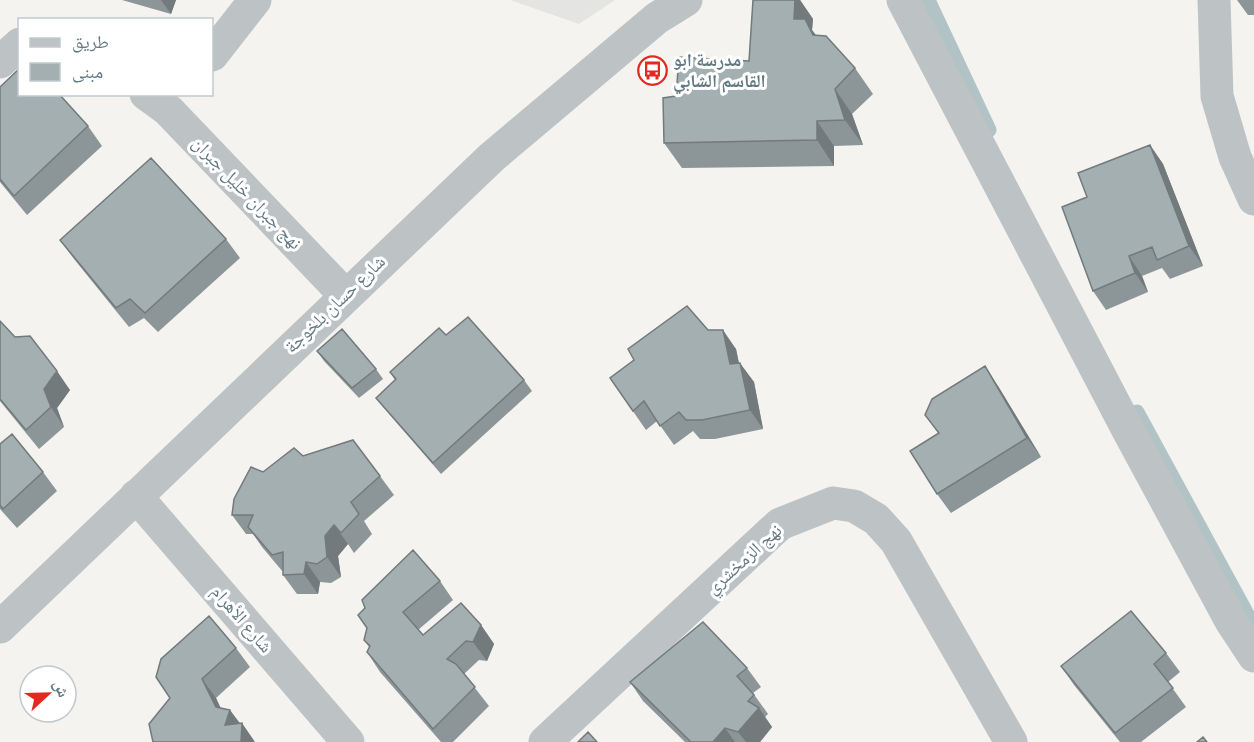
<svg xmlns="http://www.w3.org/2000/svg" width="1254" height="742" font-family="Raleway,'Noto Naskh Arabic',sans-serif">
	<rect width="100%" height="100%" fill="#f4f3f0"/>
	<path fill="#e4e5e3" d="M510 0H615L579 24Z"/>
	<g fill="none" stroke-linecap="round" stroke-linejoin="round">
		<path stroke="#b1c3c4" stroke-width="15" d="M928 0 989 130
			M1137 412 1254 627"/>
		<path stroke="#bdc2c4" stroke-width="33" d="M903 0 1128 430 1231 621 1254 656
			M1214 0 1217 96 1235 157 1254 199
			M212 55 255 0
			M0 62 20 44
			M146 94 168 110 345 295
			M136 496 348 742
			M0 627 492 157 657 18 686 0
			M545 742 780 524 833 503 854 506 876 519 896 541 1011 742"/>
	</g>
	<path fill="#8c9698" d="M122 0H176L171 14Z
		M753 0H800L813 19 812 30 816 35 855 68 873 94 852 114 863 145 834 146V166L682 168 664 143 749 61Z
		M1237 0H1254V15H1248Z
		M0 87 88 126 102 146 27 215 0 182Z
		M1150 145 1163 164 1203 266 1170 279 1162 268 1142 276 1148 292 1106 310 1093 291 1087 197Z
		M226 239 240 258 158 332 144 318 129 327 74 259 60 240Z
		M0 321 15 337 70 390 57 408 64 427 39 449 0 401Z
		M708 330 736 349 739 363 754 382 763 429 715 439H700L693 431 674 445 657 421 646 430 610 378Z
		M446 335 524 380 532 391 441 474 384 408 376 398 395 380 390 372Z
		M317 351 376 369 383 379 359 398 324 361Z
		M998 386 1041 457 951 513 937 494 938 433 925 415Z
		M0 444 43 472 57 491 17 528 0 509Z
		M303 456 380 476 394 495 364 521 372 534 354 553 348 544 338 556 341 577 331 583 320 582 318 594H297L283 575V572L262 547 253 534H246L232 515 263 472Z
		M440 581 453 600 418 630 423 635 481 625 494 644 487 661 479 660 464 674 489 706 453 742H441L380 672 367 652 369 647 364 640 367 628Z
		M236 648 250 667 216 698 220 708 240 723 149 724Z
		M1166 653 1180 672 1168 682 1186 707 1141 742H1120L1074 685 1061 666Z
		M747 668 761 687 753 693 768 714 765 717 772 727 760 742H685L643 701 630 682Z"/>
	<path fill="#727a7c" d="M161 0H176L171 14Z
		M795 0H800L813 19 812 30 822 44 794 19Z
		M835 89 852 114 863 145 845 120Z
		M817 121 834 146V166L817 140Z
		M1150 145 1163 164 1203 266 1189 246Z
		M1129 256 1142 276 1148 292 1135 273Z
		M723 330 736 349 743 384 730 364Z
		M740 363 754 382 763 429 750 410Z
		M985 366 998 386 1041 457 1027 438Z
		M57 371 70 390 57 408 64 427 51 407 44 389Z
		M334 525 348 544 338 556 341 577 327 557 325 536Z
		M306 562 320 582 318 594 304 574Z
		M481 625 494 644 487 661 473 642Z
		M202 679 216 698 227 721 230 710 242 726V723L255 742H241L225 725Z
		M759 708 772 727 760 742H746L738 732Z
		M725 728 735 742H713Z"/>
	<path fill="#a3afb1" stroke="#727a7c" stroke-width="1.5" d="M753 0H795L794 19H805L813 35 826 36 855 68 835 89 845 120 817 121V140L664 143 663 98 676 96 679 57 749 61Z
		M20 68V94H59L88 126 14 196 0 179V87Z
		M1150 145 1189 246 1157 260 1152 247 1129 256 1135 273 1093 291 1062 207 1087 197 1078 173Z
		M151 158 226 239 145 313 130 299 116 308 60 240Z
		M687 306 708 330H723L730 364 740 363 750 410 702 420H686L679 412 660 426 644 401 633 411 610 378 634 360 628 349Z
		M468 317 524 380 433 463 376 398 396 379 390 372 439 328 446 335Z
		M0 321 15 337 30 336 57 371 44 389 51 407 26 430 0 399Z
		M342 329 376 369 352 388 317 351Z
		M985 366 1027 438 937 494 910 451 939 433 925 415 932 399Z
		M12 434 43 472 3 509 0 505V444Z
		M353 440 380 476 351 502 359 514 341 533 334 525 325 536 327 557 317 564 306 562 304 574 283 575V552L272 555 248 527 253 515H232L234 499 251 467 263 472 294 448 303 456Z
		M413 550 440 581 403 612 423 635 461 603 481 625 473 642 466 641 447 659 456 664 475 687 433 729 367 652 370 646 364 640 367 628 358 615 365 608 362 600Z
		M1131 611 1166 653 1154 664 1173 688 1115 733 1061 666Z
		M209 616 236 648 202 679 216 707 230 710 225 725 242 723 241 742H153L149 724 170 698 156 677 161 659Z
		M703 622 747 668 737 676 754 695 748 701 759 708 738 732 725 728 713 742H691L630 682Z
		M588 732 597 742H578Z
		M1203 737 1207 742H1197Z"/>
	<defs>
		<symbol id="bus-ring" viewBox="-11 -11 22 22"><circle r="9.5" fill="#fff" stroke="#e42a20" stroke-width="1.5"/><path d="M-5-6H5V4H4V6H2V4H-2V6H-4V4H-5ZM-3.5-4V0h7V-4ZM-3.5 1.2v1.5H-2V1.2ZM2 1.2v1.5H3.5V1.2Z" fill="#e42a20"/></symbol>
	</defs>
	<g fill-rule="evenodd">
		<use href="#bus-ring" x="636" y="54" width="33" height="33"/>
	</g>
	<g text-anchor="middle" stroke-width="6" stroke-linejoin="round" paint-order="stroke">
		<g font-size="18" font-weight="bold" fill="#637981" stroke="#fff" text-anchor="start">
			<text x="673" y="66">مدرسة ابو<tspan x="673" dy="21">القاسم الشابي</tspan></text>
		</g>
		<g font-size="18" fill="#637981" stroke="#fff">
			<text transform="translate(247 193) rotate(46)" y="6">نهج جبران خليل جبران</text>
			<text transform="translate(335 304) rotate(-44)" y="6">شارع حسان بلخوجة</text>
			<text transform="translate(744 559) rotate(-42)" y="6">نهج الزمخشري</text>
			<text transform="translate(242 619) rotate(49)" y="6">شارع الأهرام</text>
		</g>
	</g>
	<rect x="18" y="18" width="195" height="78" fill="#ffffff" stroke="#c1c9cd" stroke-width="1.5"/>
	<rect x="30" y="38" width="30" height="9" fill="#bdc2c4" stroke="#c1c9cd" stroke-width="1.5"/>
	<text x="72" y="48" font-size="18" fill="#637981">طريق</text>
	<rect x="30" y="63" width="30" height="18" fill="#a3afb1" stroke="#c1c9cd" stroke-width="1.5"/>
	<text x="72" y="78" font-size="18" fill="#637981">مبنى</text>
	<g transform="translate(48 694) rotate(68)"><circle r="28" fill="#ffffff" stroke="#c1c9cd" stroke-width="1.5"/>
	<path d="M0-4.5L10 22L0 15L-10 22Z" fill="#e42a20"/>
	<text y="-9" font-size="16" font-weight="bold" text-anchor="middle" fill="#637981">ش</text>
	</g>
</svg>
